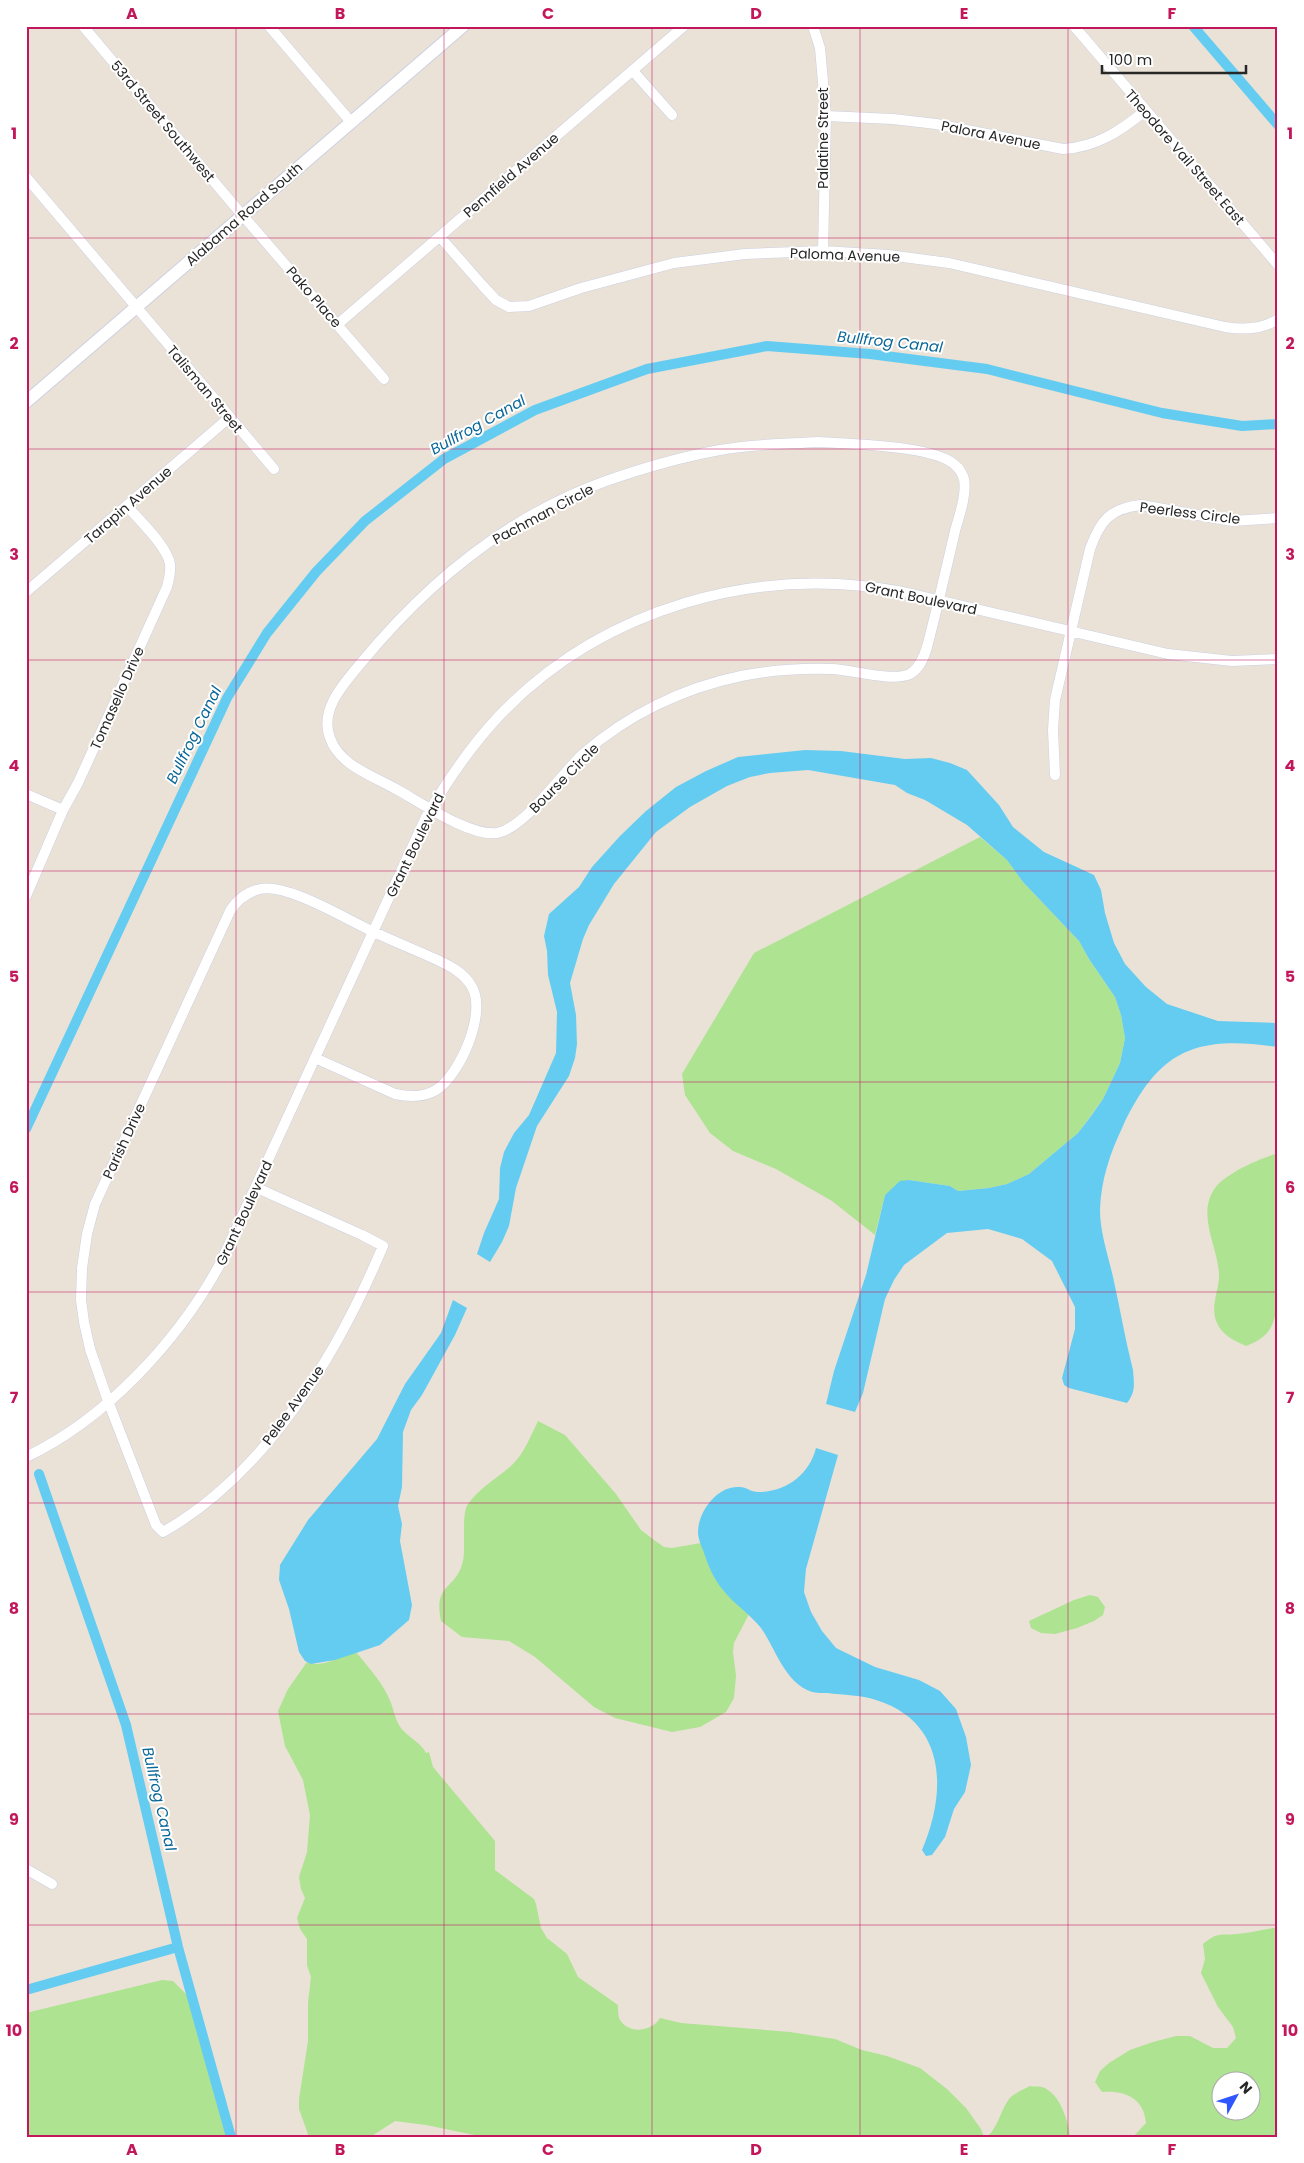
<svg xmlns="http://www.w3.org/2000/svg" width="1304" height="2163" font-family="Poppins,sans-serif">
	<rect width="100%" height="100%" fill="#eae2d7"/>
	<path fill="#ade391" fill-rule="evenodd" d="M980 837 1007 860 1023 882 1079 941 1089 959 1115 997 1121 1015 1125 1038 1120 1063 1103 1099 1078 1133 1029 1174 1007 1184 989 1188 958 1191 950 1186 909 1180 885 1195 875 1235 832 1201 776 1169 733 1151 710 1133 685 1095 682 1074 754 953Z
		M1278 1153V1304C1273 1327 1270 1337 1246 1346 1235 1341 1222 1335 1217 1323 1210 1308 1218 1293 1219 1278 1220 1250 1197 1218 1213 1191 1223 1174 1259 1159 1278 1153Z
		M538 1421 565 1435 616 1494 641 1530 654 1540 664 1547 672 1548 701 1543C713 1580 720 1588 749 1614L734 1643 733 1652 736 1676 734 1698 726 1712 700 1727 672 1732 615 1718 594 1707 535 1657 509 1641 462 1637 441 1621C433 1582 456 1591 463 1561 466 1547 461 1514 468 1504 479 1488 499 1477 513 1464 525 1452 531 1435 538 1421Z
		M1090 1595 1098 1597 1105 1607 1103 1615 1094 1621 1077 1628 1055 1634 1041 1633 1031 1628 1029 1621 1074 1600Z
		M356 1652C369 1668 384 1684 391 1703 394 1711 395 1718 399 1725 406 1737 420 1741 426 1753L429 1752 433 1767 495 1841V1870L534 1899 536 1904 541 1928 547 1938 567 1954 578 1977 618 2005C618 2009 618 2014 619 2018 627 2035 652 2032 660 2018L681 2023 790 2032 835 2039 862 2050 887 2056 920 2068 947 2089 966 2108 981 2129 984 2137H484L426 2125 395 2121 370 2137H309L299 2109V2099L308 2041V2003L311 1977 307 1965V1939L300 1929 297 1918 305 1898 301 1889 299 1877 307 1852 310 1815 303 1780 285 1746 278 1711 288 1689 307 1662C323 1669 341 1655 356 1652Z
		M1273 1928 1278 1929V2137H1133L1146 2123C1144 2098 1125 2090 1102 2092L1095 2082 1100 2071 1109 2063 1130 2050 1153 2042 1176 2036H1190L1213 2048H1227L1236 2038 1233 2027 1218 2007 1201 1973 1205 1959 1203 1944C1219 1931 1219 1936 1237 1934 1249 1933 1261 1930 1273 1928ZM1252 2080V2110H1222V2080Z
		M162 1980 173 1981 188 1996 226 2137H26V2013Z
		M1030 2086C1033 2087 1038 2086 1042 2087 1060 2093 1068 2120 1070 2137H987C999 2126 1000 2111 1009 2099 1014 2093 1023 2090 1030 2086Z"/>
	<path fill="#65ccf1" d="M805 750 841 751 905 759 931 758 950 763 967 770 999 805 1013 827 1044 852 1094 875 1101 890 1105 913 1114 943 1125 964 1146 987 1167 1004 1218 1021 1278 1023V1047C1195 1035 1159 1050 1123 1126 1110 1153 1101 1180 1100 1210 1100 1232 1108 1255 1113 1277 1120 1308 1125 1339 1133 1370 1134 1383 1136 1392 1127 1403L1069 1388 1064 1385 1062 1378 1075 1329V1307L1052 1261 1022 1239 988 1229 947 1233 904 1265 894 1280 885 1299 863 1393 855 1412 826 1404 834 1371 866 1275 885 1195 900 1181 909 1180 950 1186 958 1191 989 1188 1007 1184 1029 1174 1078 1133 1091 1116 1103 1099 1120 1063 1125 1038 1121 1015 1115 997 1089 959 1079 941 1023 882 1007 860 967 825 925 800 907 793 895 785 808 770 770 773 750 777 727 786 690 807 656 832 614 884 589 925 583 939 570 983 576 1015 577 1044 575 1058 569 1076 537 1126 516 1188 509 1226 502 1242 490 1262 477 1254 484 1233 499 1199 500 1168 504 1152 514 1133 529 1115 556 1053 557 1012 548 975 547 951 544 936 549 914 579 887 592 867 620 836 646 811 676 787 706 771 738 757Z
		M453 1300 467 1308 455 1335 422 1395 411 1410 403 1432 402 1487 398 1506 402 1524 400 1541 412 1605 409 1620 380 1645 335 1660 311 1664 305 1661 299 1652 289 1609 279 1580 280 1565 308 1520 377 1439 405 1384 441 1333Z
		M816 1448 838 1455 806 1569 804 1592 811 1612 822 1631 836 1648 875 1667 919 1680 940 1691 956 1709 966 1737 971 1765 965 1792 954 1809 945 1837 932 1855 926 1856 922 1850C947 1792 947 1722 876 1700 861 1695 843 1695 827 1693 822 1693 816 1693 812 1692 784 1682 776 1649 761 1628 750 1614 734 1604 723 1590 713 1578 708 1565 703 1550 701 1545 698 1538 698 1532 698 1512 717 1485 740 1487 746 1487 751 1492 758 1492 786 1492 809 1475 816 1448Z"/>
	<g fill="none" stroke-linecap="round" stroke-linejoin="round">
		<path stroke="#65ccf1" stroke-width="10" d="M1193 26 1278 125
			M26 1129 227 698 267 633 316 572 365 521 444 459 535 410 647 369 767 346 870 354 987 369 1162 413 1242 426 1278 424
			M39 1474 126 1725 178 1947 231 2137
			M26 1990 178 1947"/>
		<defs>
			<path id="minor" d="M83 26 232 203 384 379
				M269 26 351 122
				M813 26 820 48 826 116 823 251
				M1074 26 1278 265
				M633 71 672 115
				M826 116 893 119 936 124 1063 149C1097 147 1120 131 1145 111
				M26 177 274 469
				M440 237 483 286 496 300 509 307 529 306 581 288 674 263 745 254 823 251 888 255 949 263 1225 327C1243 330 1262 330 1278 319
				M338 324 684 26
				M818 442C847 444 937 445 956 466 959 468 963 475 964 479 967 495 959 516 955 531 946 570 937 609 927 647 924 657 920 668 910 674 892 682 853 670 832 669 801 668 771 670 741 676 683 688 627 715 583 754 561 774 525 828 497 833 470 837 420 802 396 789 373 776 339 765 330 738 319 710 344 683 361 663 426 584 508 516 606 481 643 468 681 457 720 450 752 444 785 444 818 442Z
				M26 592 230 417
				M1055 775 1053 730 1055 700 1090 549C1100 521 1110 508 1141 505L1232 521 1278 518
				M26 794 63 810
				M26 896 63 810 78 783 167 587C169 579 171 572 170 564 167 546 139 520 127 506
				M257 1188 362 1235 383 1246C338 1353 267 1473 163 1532L156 1525 108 1401 90 1349 84 1322 81 1300 82 1268 87 1234 95 1204 230 911C237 900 247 892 260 889 288 883 347 920 374 932 393 941 413 949 433 958 448 965 464 972 472 987 487 1013 460 1075 436 1090 423 1098 409 1097 395 1094L315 1058
				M26 1457C106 1419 178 1341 220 1264L426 817C447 781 470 747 499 716 602 608 757 564 903 592L1168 654 1232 661 1278 659
				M26 1869 52 1884"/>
			<path id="tertiary" d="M26 402 463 26"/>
		</defs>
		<use href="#minor" stroke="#ccd0e1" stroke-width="11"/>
		<use href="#tertiary" stroke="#ccd0e1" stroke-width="14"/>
		<use href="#minor" stroke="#fff" stroke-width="10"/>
		<use href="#tertiary" stroke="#fff" stroke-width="12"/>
	</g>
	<path fill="none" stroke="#c2185b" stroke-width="1" stroke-opacity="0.55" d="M236 26V2137M444 26V2137M652 26V2137M860 26V2137M1068 26V2137M26 238H1278M26 449H1278M26 660H1278M26 871H1278M26 1082H1278M26 1292H1278M26 1503H1278M26 1714H1278M26 1925H1278"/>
	<g text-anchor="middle" stroke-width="4" stroke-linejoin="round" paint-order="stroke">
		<g font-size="14" fill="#272727" stroke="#fff">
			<text transform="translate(163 121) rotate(50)" y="5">53rd Street Southwest</text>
			<text transform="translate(991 135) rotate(11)" y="5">Palora Avenue</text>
			<text transform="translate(823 138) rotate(-90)" y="5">Palatine Street</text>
			<text transform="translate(1185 157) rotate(49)" y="5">Theodore Vail Street East</text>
			<text transform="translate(511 175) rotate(-41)" y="5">Pennfield Avenue</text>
			<text transform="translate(244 214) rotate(-41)" y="5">Alabama Road South</text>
			<text transform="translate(845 255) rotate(2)" y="5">Paloma Avenue</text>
			<text transform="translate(314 297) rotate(49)" y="5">Pako Place</text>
			<text transform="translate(205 389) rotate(50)" y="5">Talisman Street</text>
			<text transform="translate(128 505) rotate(-41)" y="5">Tarapin Avenue</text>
			<text transform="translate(1190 513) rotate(7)" y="5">Peerless Circle</text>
			<text transform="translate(543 514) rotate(-28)" y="5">Pachman Circle</text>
			<text transform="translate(921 598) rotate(12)" y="5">Grant Boulevard</text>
			<text transform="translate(117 698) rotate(-66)" y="5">Tomasello Drive</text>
			<text transform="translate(564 778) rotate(-45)" y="5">Bourse Circle</text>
			<text transform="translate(415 845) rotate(-64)" y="5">Grant Boulevard</text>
			<text transform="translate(124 1141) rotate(-65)" y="5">Parish Drive</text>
			<text transform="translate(244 1213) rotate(-65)" y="5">Grant Boulevard</text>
			<text transform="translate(293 1405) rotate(-54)" y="5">Pelee Avenue</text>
		</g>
		<g font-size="15" font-style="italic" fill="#096798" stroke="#fff">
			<text transform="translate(890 342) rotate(6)" y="5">Bullfrog Canal</text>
			<text transform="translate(478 425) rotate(-29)" y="5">Bullfrog Canal</text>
			<text transform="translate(194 735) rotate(-64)" y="5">Bullfrog Canal</text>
			<text transform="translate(159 1799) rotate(77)" y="5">Bullfrog Canal</text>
		</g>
	</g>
	<rect width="1304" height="2163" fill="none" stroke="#ffffff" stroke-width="55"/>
	<g transform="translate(1236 2096) rotate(50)"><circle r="24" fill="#ffffff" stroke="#a9a9a9"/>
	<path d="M0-4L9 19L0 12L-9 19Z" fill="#3056fe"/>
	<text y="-8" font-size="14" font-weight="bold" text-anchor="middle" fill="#272727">N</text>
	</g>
	<path d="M1102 65v8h144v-8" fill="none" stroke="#272727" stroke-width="2.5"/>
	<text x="1109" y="65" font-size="15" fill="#272727" stroke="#ffffff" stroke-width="4" paint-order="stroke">100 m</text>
	<rect x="28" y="28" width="1248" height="2108" fill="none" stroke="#c2185b" stroke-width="2"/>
	<g font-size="16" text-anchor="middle" font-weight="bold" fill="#c2185b">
		<text x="132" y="19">A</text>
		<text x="340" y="19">B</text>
		<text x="548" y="19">C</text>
		<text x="756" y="19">D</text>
		<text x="964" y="19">E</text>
		<text x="1172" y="19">F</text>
		<text x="14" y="139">1</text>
		<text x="1290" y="139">1</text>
		<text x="14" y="349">2</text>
		<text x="1290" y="349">2</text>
		<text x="14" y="560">3</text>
		<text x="1290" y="560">3</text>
		<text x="14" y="771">4</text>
		<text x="1290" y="771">4</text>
		<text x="14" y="982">5</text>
		<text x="1290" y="982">5</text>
		<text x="14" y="1193">6</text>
		<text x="1290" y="1193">6</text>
		<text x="14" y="1403">7</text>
		<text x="1290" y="1403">7</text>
		<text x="14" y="1614">8</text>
		<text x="1290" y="1614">8</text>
		<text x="14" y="1825">9</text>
		<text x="1290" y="1825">9</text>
		<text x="14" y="2036">10</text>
		<text x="1290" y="2036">10</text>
		<text x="132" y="2155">A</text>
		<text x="340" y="2155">B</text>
		<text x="548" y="2155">C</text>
		<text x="756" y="2155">D</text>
		<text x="964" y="2155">E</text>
		<text x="1172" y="2155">F</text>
	</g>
</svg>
